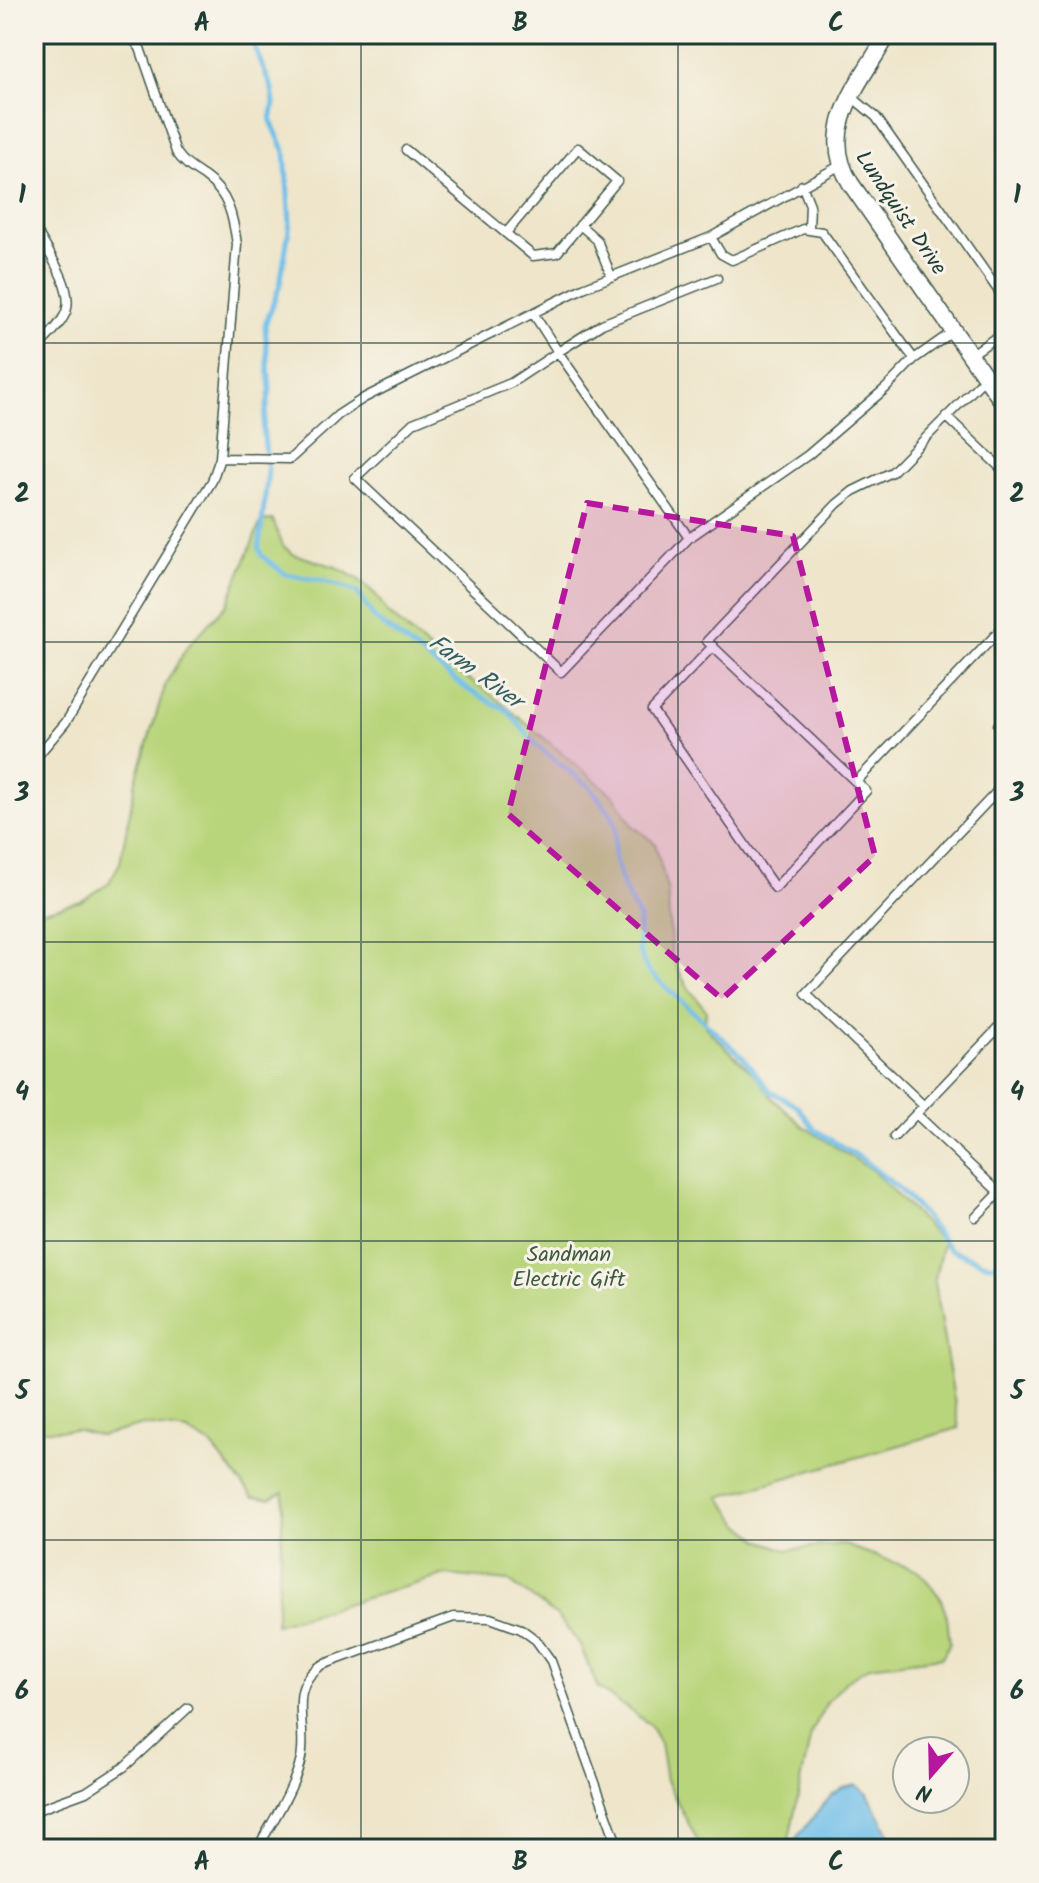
<svg xmlns="http://www.w3.org/2000/svg" width="1039" height="1883" font-family="Kalam,sans-serif">
	<rect width="100%" height="100%" fill="#f7f3e8"/>
	<filter id="ink" filterUnits="userSpaceOnUse"><feTurbulence type="fractalNoise" baseFrequency=".0125" numOctaves="2"/><feDisplacementMap in="SourceGraphic" scale="16" xChannelSelector="R" yChannelSelector="G"/><feConvolveMatrix kernelMatrix="1 2 1 2 8 2 1 2 1" color-interpolation-filters="sRGB"/></filter>
	<filter id="wash" filterUnits="userSpaceOnUse"><feTurbulence type="fractalNoise" baseFrequency=".006" numOctaves="4" result="noise"/><feDisplacementMap in="SourceGraphic" scale="32" xChannelSelector="R" yChannelSelector="G"/><feGaussianBlur stdDeviation="1.8" result="paint"/><feColorMatrix in="noise" values="0 0 0 0 0 0 0 0 0 0 0 0 0 0 0 0 0 1.4 0 .05"/><feComposite in="paint" operator="in"/></filter>
	<g filter="url(#wash)">
		<rect width="100%" height="100%" fill="#eee5ca"/>
		<path fill="#b9d57b" stroke="#6c8958" stroke-width="2" d="M273 520 282 545 293 554 336 567 358 579 376 595 387 612 450 668 487 691 615 797 633 826 655 843 667 889 672 958 687 986 706 1010 705 1027 758 1078 773 1099 803 1126 873 1171 943 1242 934 1282 959 1428 720 1497 740 1524 760 1540 786 1550 842 1544 919 1571 940 1597 947 1617 950 1643 942 1657 870 1666 847 1680 827 1702 811 1734 787 1849H702L666 1781 660 1743 649 1724 598 1688 580 1645 557 1616 509 1581 446 1575 276 1624 284 1492 271 1498 253 1497 211 1445 187 1431 144 1425 101 1436 77 1430H34V921L43 911 81 901 108 884 120 863 136 780 166 683 187 647 228 603 261 521Z"/>
		<path fill="#6ebee9" stroke="#467e8e" stroke-width="2" d="M856 1785 868 1794 897 1849H787L830 1797 843 1788Z"/>
		<g fill="none" stroke-linecap="round" stroke-linejoin="round">
			<path stroke="#6ebee9" stroke-width="5" d="M249 34 272 89 274 103 271 121 285 152 290 223 280 285 265 325 270 390 263 428 268 471 259 548 262 556 285 574 324 581 357 592 375 619 467 689 508 711 537 746 590 787 611 814 616 827 614 856 623 886 639 918V951L647 970 742 1056 770 1091 797 1106 815 1130 862 1159 898 1188 923 1214 949 1249 983 1263 1005 1266"/>
		</g>
	</g>
	<g filter="url(#ink)">
		<g fill="none" stroke-linecap="round" stroke-linejoin="round">
			<defs>
				<path id="service" d="M925 34 940 38 955 34
					M853 98 876 117 1005 300
					M406 150 533 256 557 253 617 181 578 148 506 233
					M802 185 810 205 809 228
					M580 225 597 240 611 276
					M34 226C45 248 75 287 66 312 60 327 44 340 34 351
					M711 237 721 254 732 260 803 229 822 232 914 359
					M533 313 558 352 602 324 717 278
					M972 354 1005 331
					M987 376 892 472 853 491 837 504 707 641 856 782 1005 625
					M946 416 1005 472
					M220 458 290 459 338 415 364 398 583 288 711 237 841 165
					M689 538 558 352 511 383 413 423 355 478 561 672 689 538 808 455 886 388 914 359 955 330
					M713 646 652 710 775 888 866 791 856 782
					M998 725 1005 717
					M34 760 66 722 212 481 220 458 237 244C233 217 229 194 205 177 193 169 184 164 176 152L140 48 129 34
					M924 1106 806 994 1005 783
					M916 1114 1005 1198
					M894 1137 1005 1021
					M976 1217 1005 1187
					M34 1811 86 1792 124 1767 188 1708
					M257 1849C273 1820 294 1790 301 1758 308 1725 286 1687 322 1665L454 1617 490 1618 521 1629 536 1640 551 1661 619 1849"/>
				<path id="minor" d="M888 34C861 82 816 129 851 184L1005 405"/>
			</defs>
			<use href="#service" stroke="#3e564a" stroke-width="11"/>
			<use href="#minor" stroke="#3e564a" stroke-width="19"/>
			<use href="#service" stroke="#fff" stroke-width="8"/>
			<use href="#minor" stroke="#fff" stroke-width="16"/>
		</g>
	</g>
	<path fill="#b5179e" fill-opacity="0.2" stroke="#b5179e" stroke-width="6" stroke-dasharray="16 10" stroke-linejoin="round" d="M587 503 793 536 875 856 722 999 508 814Z"/>
	<path fill="none" stroke="#1f3d34" stroke-width="2" stroke-opacity="0.55" d="M361 34V1849M678 34V1849M34 343H1005M34 642H1005M34 942H1005M34 1241H1005M34 1540H1005"/>
	<g text-anchor="middle" stroke-width="6" stroke-linejoin="round" paint-order="stroke">
		<g font-size="22" fill="#1f3d34" stroke="#f7f3e8">
			<text transform="translate(902 212) rotate(56)" y="8">Lundquist Drive</text>
		</g>
		<g font-size="22" fill="#3e5b42" stroke="#f7f3e8">
			<text x="569" y="1261">Sandman<tspan x="569" dy="25">Electric Gift</tspan></text>
		</g>
		<g font-size="24" font-style="italic" fill="#335d61" stroke="#f7f3e8">
			<text transform="translate(476 671) rotate(36)" y="8">Farm River</text>
		</g>
	</g>
	<rect width="1039" height="1883" fill="none" stroke="#f7f3e8" stroke-width="88"/>
	<g transform="translate(931 1775) rotate(200)"><circle r="38" fill="#f7f3e8" stroke="#a1aaa0" stroke-width="2"/>
	<path d="M0-6L14 30L0 20L-14 30Z" fill="#b5179e"/>
	<text y="-12" font-size="22" font-weight="bold" text-anchor="middle" fill="#1f3d34">N</text>
	</g>
	<rect x="44" y="44" width="951" height="1795" fill="none" stroke="#1f3d34" stroke-width="3"/>
	<g font-size="26" text-anchor="middle" font-weight="bold" fill="#1f3d34">
		<text x="202" y="31">A</text>
		<text x="520" y="31">B</text>
		<text x="836" y="31">C</text>
		<text x="22" y="203">1</text>
		<text x="1017" y="203">1</text>
		<text x="22" y="502">2</text>
		<text x="1017" y="502">2</text>
		<text x="22" y="801">3</text>
		<text x="1017" y="801">3</text>
		<text x="22" y="1100">4</text>
		<text x="1017" y="1100">4</text>
		<text x="22" y="1399">5</text>
		<text x="1017" y="1399">5</text>
		<text x="22" y="1699">6</text>
		<text x="1017" y="1699">6</text>
		<text x="202" y="1870">A</text>
		<text x="520" y="1870">B</text>
		<text x="836" y="1870">C</text>
	</g>
</svg>
